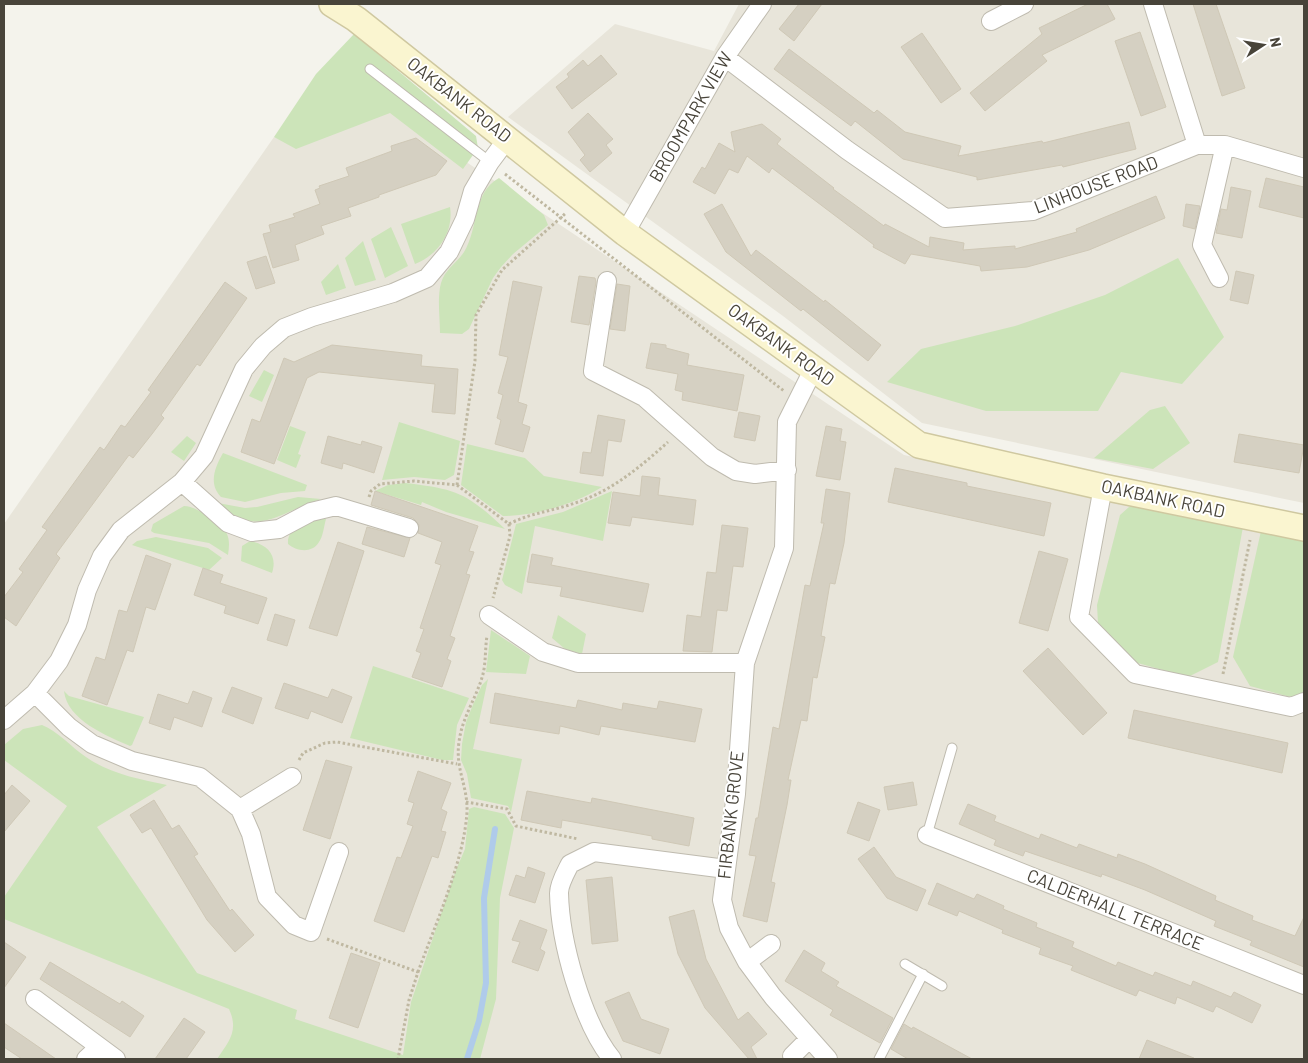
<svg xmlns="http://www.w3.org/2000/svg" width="1308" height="1063" font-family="Barlow,sans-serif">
	<rect width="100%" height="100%" fill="#f4f3ec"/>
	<path fill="#e8e5da" d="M739 4H1304V503L922 423 783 316 508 117 615 24 714 51Z
		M390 111 904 455 1304 540V1059H4V524L274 137 297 147Z"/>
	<path fill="#cce4b9" d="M354 34 476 136 478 148 463 169 390 113 296 149 274 137 316 74Z
		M499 178 544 215 548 225 513 254 501 267 493 278 469 329 462 334 440 333C440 317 437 298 441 283 445 269 457 263 464 252 479 228 472 193 499 178Z
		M450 207C454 232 438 255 415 264L401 224Z
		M391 227 408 266 385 278 371 239Z
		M363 241 376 280 355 286 345 258Z
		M1178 258 1224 337 1182 384 1121 372 1098 411H986L887 382 921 349 1015 326 1105 295Z
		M338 264 346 288 326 295 321 282Z
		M264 370 274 375 262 402 249 396Z
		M1165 406 1190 443 1153 469 1094 458 1150 410Z
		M399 422 460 441 454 475 445 480 414 477 382 480Z
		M290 426 306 432 298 454 301 455 296 468 277 460Z
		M187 436 196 443 184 461 171 452Z
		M467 444 525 458 544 476 602 487C575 504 535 516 503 516L461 485Z
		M223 453 307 485 305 491 281 493 245 502 221 497C208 484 215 467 223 453Z
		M405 483C457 489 467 493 505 529L446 512 422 502 421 505 375 491 388 485Z
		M612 491 603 541 535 526 522 594 505 585 502 580 516 524 563 512Z
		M298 497 321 499C279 512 257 540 218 503L245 508 257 507Z
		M1141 505 1243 527 1218 662 1188 677 1134 662 1098 623 1097 605 1120 515 1129 507Z
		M184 506C196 506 222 523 227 534 230 541 229 548 228 555L209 543 154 533 151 531 153 524Z
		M318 519H326C324 526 323 537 319 542 312 554 296 551 288 544 287 527 305 523 318 519Z
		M1261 531 1304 540V696L1298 699 1250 686 1233 657Z
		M156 537 208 548 222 558 209 570 132 545 137 541Z
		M250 541C267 544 278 555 272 573L241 561 242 546Z
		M558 615 586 634 582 654 565 649 552 638Z
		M491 630 530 656 526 674 486 672Z
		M373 666 469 698 457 725 453 760H442L350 738Z
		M488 679 473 749 522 759 511 812 508 806 471 798 467 774 461 760 462 744 466 722 472 707 482 685Z
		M64 691 69 696 144 717 132 745 130 746C107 736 67 720 64 691Z
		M42 725C58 731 71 747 86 757 110 774 139 779 167 785L97 827 197 973 297 1010 295 1019 403 1055 411 1002 456 870 465 849 469 809 474 807 505 814 514 828 500 898 496 999 480 1059H217C229 1041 239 1031 229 1009L4 919V897L67 806 4 760V745L23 729Z"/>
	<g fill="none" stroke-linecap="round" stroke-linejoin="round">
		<path stroke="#afcbea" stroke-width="6" d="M467 1059 479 1021 486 983 484 898 495 829"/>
	</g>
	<path fill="#d5d0c2" stroke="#cfc8b6" d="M799 4H822L794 41 779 29Z
		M1088 4H1107L1115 19 1042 55 1047 61 985 111 970 93 1042 34 1039 28Z
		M1193 4H1216L1245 88 1222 96Z
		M1140 32 1166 107 1141 116 1115 41Z
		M922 33 961 89 941 103 901 47Z
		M789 49 874 113 877 110 905 132 961 146 958 156 1042 141 1043 143 1129 122 1136 149 1063 167 1062 165 977 180V177L903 159 855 121 851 126 774 69Z
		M601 55 617 74 572 109 556 87 569 77 567 74 583 60 588 66Z
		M588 113 613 139 606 145 612 153 590 172 580 160 585 155 568 132Z
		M762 124 781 139 777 144 834 188 833 189 884 226 885 224 929 247 930 237 964 243 963 250 1015 246V249L1077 232 1076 229 1156 196 1165 218 1089 250 1027 267 981 271 980 266 911 254 905 264 873 247 874 245 772 168 769 173 747 156 738 173 729 169 715 194 693 182 702 167 705 169 719 143 735 152 731 132Z
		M416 138 447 161 436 175 379 195V197L348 208 351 216 321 226 324 234 295 245 299 260 273 268 263 234 271 232 269 225 295 217 293 214 320 204 315 190 320 188 319 186 349 176 346 168 392 151 391 146Z
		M1266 178 1304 187V218L1259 207Z
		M1231 187 1251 191 1242 238 1216 233 1221 209 1227 210Z
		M722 204 751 256 756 250 824 302 825 300 881 345 868 361 803 309 801 311 726 252 704 214Z
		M1186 204 1200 206 1195 229 1183 226Z
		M266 256 275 283 256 289 247 262Z
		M1236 271 1254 275 1248 304 1230 300Z
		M579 276 595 278 596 282 589 325 571 322Z
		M513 281 542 287 518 402 527 405 522 424 530 427 523 452 495 444 501 420 497 418 503 395 498 393 508 357 499 355Z
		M225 282 247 298 200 366 197 364 161 415 164 418 152 434 133 458 129 455 56 554 60 558 16 626 4 617V597L23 572 19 569 47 530 42 527 100 447 104 450 121 425 125 427 151 392 148 390Z
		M617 284 630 286 625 331 610 329Z
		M651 343 666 345V348L689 354 687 365 744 375 737 411 682 400 683 392 675 390 678 374 646 368Z
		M332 345 422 355 421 366 458 369 455 414 432 412 435 384 319 372 307 378 274 464 241 452 252 419 260 422 284 358 294 362Z
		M739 412 760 416 755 441 734 437Z
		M598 415 625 420 621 442 608 440 603 476 580 473 583 452 591 453Z
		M826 426 842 429 840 441 846 442 840 480 816 476Z
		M1239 434 1304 445 1299 473 1234 462Z
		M328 436 361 445 362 441 382 447 374 473 343 463 342 469 321 463Z
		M895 468 967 483V486L1051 503 1044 536 888 502Z
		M642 476 660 478 658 495 696 500 693 525 632 517 630 526 608 523 613 492 640 496Z
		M826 489 850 493 844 543 835 584 830 583 821 636 825 637 817 678 813 677 807 721 801 720 788 780H791L787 805 771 882 775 883 767 922 743 916 756 856 749 855 756 818H758L773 727 779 729 805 585 810 586 824 523H821Z
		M375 491 478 526 469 551 474 552 466 574 470 575 450 636 455 638 447 659 451 661 442 687 412 677 421 653 416 651 424 629 420 628 441 565 435 563 442 542 418 533 419 525 413 518 371 505Z
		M722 525 748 528 743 567 733 566 727 611 717 610 712 652 683 651 687 615 701 617 707 572 716 573Z
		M367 527 410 538 404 557 362 544Z
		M338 542 364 551 337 636 309 628Z
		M1039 551 1068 559 1048 631 1019 623Z
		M532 554 553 558 551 565 649 584 643 612 560 596 562 587 527 582Z
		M146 555 171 564 155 610 146 607 133 652 127 650 107 705 82 696 96 657 105 660 119 610 127 612Z
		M203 568 223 575 220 583 267 598 258 624 224 613 226 606 194 595Z
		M275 614 295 620 287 646 267 640Z
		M1048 648 1107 713 1083 735 1023 671Z
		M284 683 328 698 332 689 352 697 342 723 311 711 308 719 275 708Z
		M232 687 262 698 253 724 222 712Z
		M193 691 212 698 202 727 174 717 170 730 149 723 158 694 188 704Z
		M495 693 576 708 578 700 622 710 623 703 657 709 659 701 702 709 695 742 601 726 599 735 560 726 559 734 490 723Z
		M1134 710 1288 743 1282 773 1128 738Z
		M326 760 352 767 330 839 303 830Z
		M418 771 451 783 441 809 447 812 441 831 446 832 438 858 432 856 404 932 374 921 397 857 401 858 413 826 407 824 414 803 408 801Z
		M913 782 917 805 888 810 884 787Z
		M12 785 30 801 4 832V795Z
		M527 791 591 803 592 798 694 818 689 846 652 839V836L562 820 561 828 521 820Z
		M154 800 172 829 179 825 198 854 194 856 230 911 232 909 254 935 235 952 207 920 151 828 142 833 130 815Z
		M858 802 880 810 869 841 847 833Z
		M968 804 996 816 994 821 1039 839 1041 834 1077 848 1079 844 1117 858 1118 854 1145 864 1216 896 1215 900 1253 916 1252 920 1295 936 1304 917V967L1250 945 1252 941 1214 926 1216 921 1145 890 1102 874 1101 877 1025 851 1023 856 994 845 996 840 959 824Z
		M874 847 896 877 926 890 917 911 887 898 858 859Z
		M528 867 545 873 535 903 509 895 516 875 525 878Z
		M612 877 618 941 592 944 586 880Z
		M937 883 974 899 977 894 1004 906 1003 909 1037 923 1036 927 1074 942 1072 947 1116 966 1118 962 1153 976 1155 972 1191 986 1193 981 1231 997 1234 992 1261 1005 1252 1023 1216 1006 1213 1012 1177 997 1175 1004 1139 990 1136 996 1071 970 1073 966 1039 954 1041 948 1002 933 1003 930 959 911 957 916 928 904Z
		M694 910 706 959 738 1020 748 1012 767 1034 751 1047 757 1059H749L705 1008 678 954 669 917Z
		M520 920 547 930 540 949 545 952 538 971 512 962 520 942 512 940Z
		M4 942 26 957 4 988Z
		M804 950 825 963 821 971 839 982 836 986 893 1018 880 1043 830 1015 833 1010 785 981Z
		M351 953 380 963 358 1028 329 1018Z
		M50 962 120 1004 122 1001 144 1016 130 1037 40 979Z
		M629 992 641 1019 669 1029 660 1054 623 1041 605 1002Z
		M184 1018 205 1032 186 1059H155Z
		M4 1023 56 1059H22L4 1047Z
		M904 1024 912 1029 913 1027 972 1059H908L891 1049Z
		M1147 1040 1194 1058V1059H1139Z"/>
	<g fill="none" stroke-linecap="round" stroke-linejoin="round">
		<defs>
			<path id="lane" d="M370 69 490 162
				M927 835 952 748
				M905 964 942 986
				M879 1059 923 974"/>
			<path id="street" d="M1153 4 1197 145
				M991 21 1024 4
				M725 57 847 150 945 218 1033 211 1197 145H1225L1304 168
				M625 233 725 57 762 4
				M1219 278 1202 245 1225 145
				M607 281 593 371 644 397 712 457 736 471 755 474 787 470
				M814 368 787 422 784 548 745 663 736 794 722 900 729 928 747 962 773 997 828 1059
				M182 482 228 523 252 532 279 529 311 512 336 506 409 528
				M1103 487 1079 617 1135 674 1291 707 1304 702
				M489 615 543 652 578 663H745
				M35 693 69 727 92 744 132 761 200 777 240 809 251 834 267 897 294 925 311 932 339 852
				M4 720 35 693 59 661 77 625 87 590 102 556 121 530 182 482 204 456 244 369 263 346 284 328 312 317 393 293 427 278 449 252 465 219 473 191 490 162 508 138
				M240 809 292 777
				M927 835 1304 985
				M747 962 771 944
				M35 999 116 1059
				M792 1056 809 1039
				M86 1059 99 1047
				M612 1059C582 1022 560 941 559 893 559 884 566 872 570 864L594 852 726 869"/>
			<path id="secondary" d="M332 4 356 19 625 233 919 445 1103 487 1304 528"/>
		</defs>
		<use href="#lane" stroke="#bfbbaf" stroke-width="11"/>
		<use href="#street" stroke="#bfbbaf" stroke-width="20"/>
		<use href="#secondary" stroke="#cfc8a0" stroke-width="28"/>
		<path stroke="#bfb8a1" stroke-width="3" stroke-dasharray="2.5 2.5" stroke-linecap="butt" d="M505 174 784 391
			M457 485 475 361 476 315 502 270 566 213
			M369 497 371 491 380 484 414 481 457 485 509 524 510 536 493 598
			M509 524C530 513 553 511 575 503 612 491 640 467 668 442
			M1223 674 1250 540
			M299 760 303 753 325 743 337 742 457 764
			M466 802 507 809 516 826 578 839
			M327 939 418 972 409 1000 398 1059
			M418 972C435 925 464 861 467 812 468 786 455 769 459 742 462 717 477 697 483 674 486 662 485 648 487 636"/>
		<use href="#lane" stroke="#fff" stroke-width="9"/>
		<use href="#street" stroke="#fff" stroke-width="18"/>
		<use href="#secondary" stroke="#faf5d0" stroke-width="25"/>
	</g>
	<g text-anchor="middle" stroke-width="4" stroke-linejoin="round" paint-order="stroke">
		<g font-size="18" fill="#48443a" stroke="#fff">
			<text transform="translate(459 100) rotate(38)" y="6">OAKBANK ROAD</text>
			<text transform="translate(691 117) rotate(-60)" y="6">BROOMPARK VIEW</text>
			<text transform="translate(1096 185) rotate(-21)" y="6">LINHOUSE ROAD</text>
			<text transform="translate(781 345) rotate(36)" y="6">OAKBANK ROAD</text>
			<text transform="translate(1163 499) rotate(12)" y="6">OAKBANK ROAD</text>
			<text transform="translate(731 815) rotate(-84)" y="6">FIRBANK GROVE</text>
			<text transform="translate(1115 910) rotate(22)" y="6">CALDERHALL TERRACE</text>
		</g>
	</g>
	<rect width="1308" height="1063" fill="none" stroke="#48443a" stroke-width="10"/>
	<g transform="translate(1263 45) rotate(78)" stroke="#ffffff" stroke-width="4" paint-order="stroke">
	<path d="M0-4L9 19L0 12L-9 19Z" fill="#48443a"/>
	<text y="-8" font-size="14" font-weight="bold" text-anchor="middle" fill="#48443a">N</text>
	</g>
</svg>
